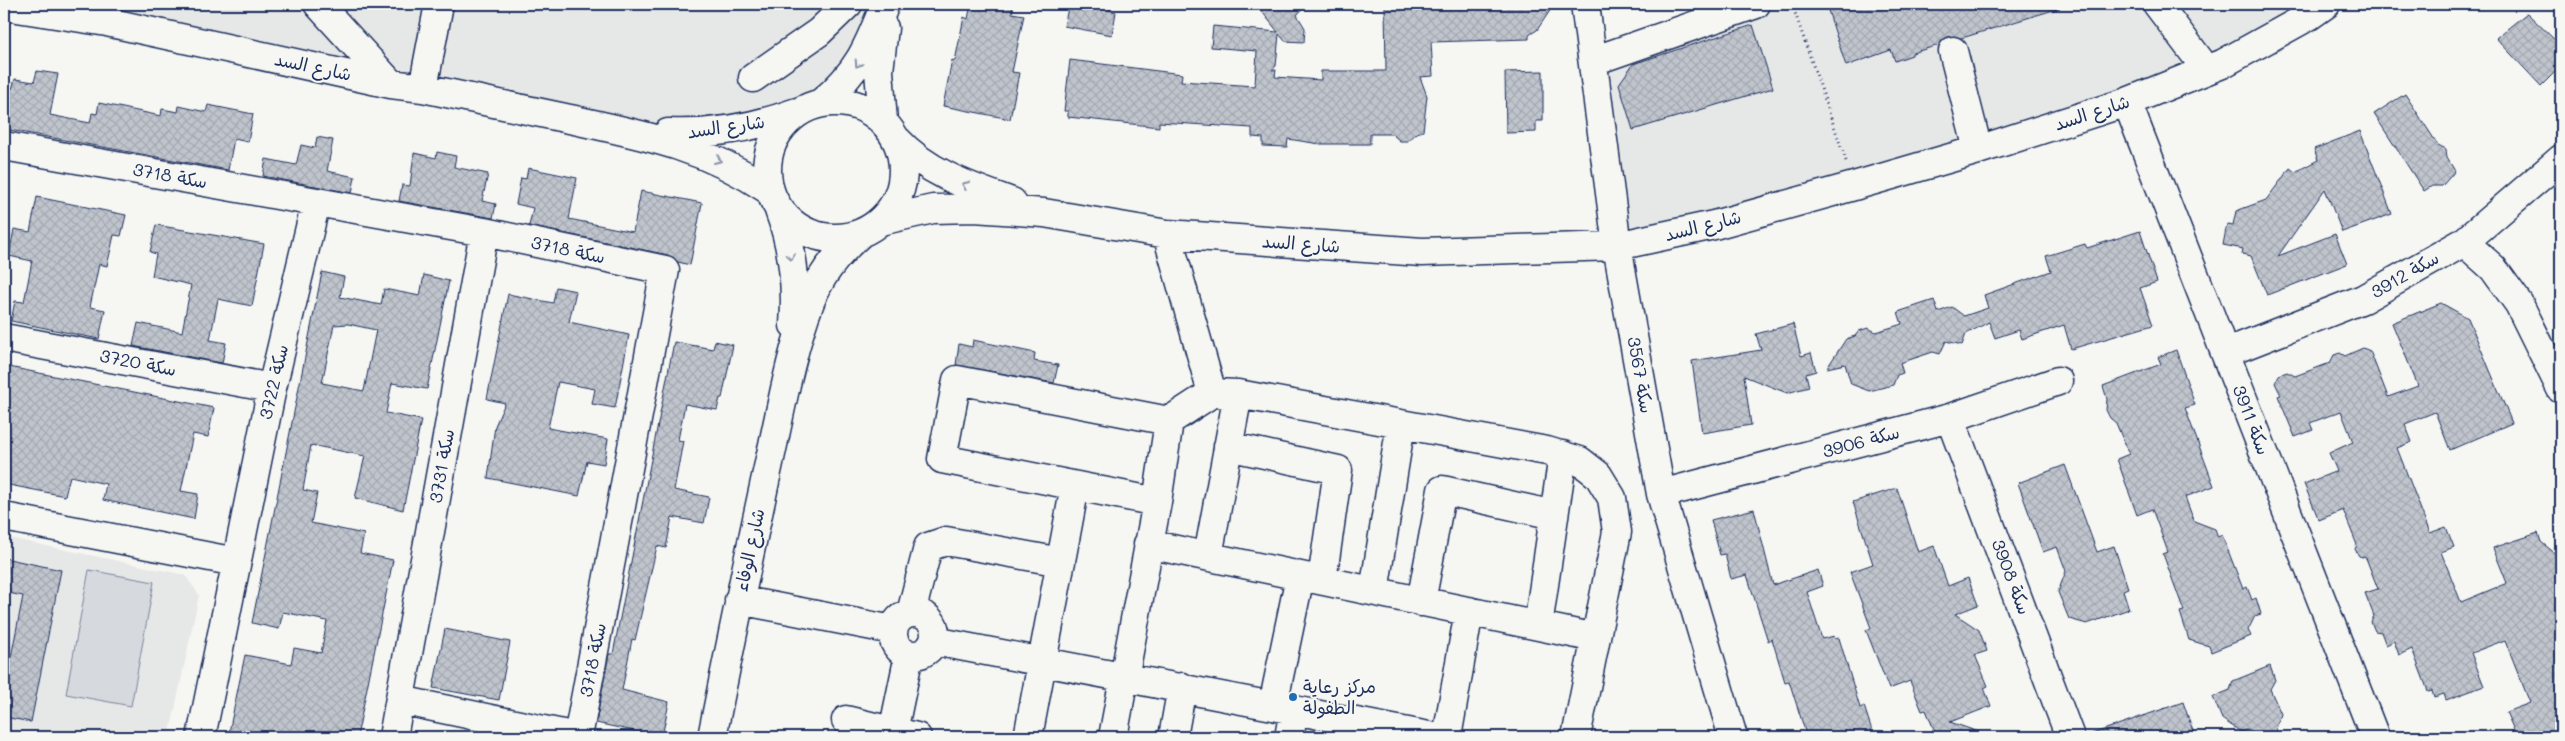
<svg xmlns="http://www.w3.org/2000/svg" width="2565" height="741" font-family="Mali,'Playpen Sans Arabic',sans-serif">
	<defs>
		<pattern id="building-cross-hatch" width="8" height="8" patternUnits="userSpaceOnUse" patternTransform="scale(1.25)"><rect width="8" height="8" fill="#c0c4cd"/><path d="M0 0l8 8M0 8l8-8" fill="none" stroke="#a4a9b2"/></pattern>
	</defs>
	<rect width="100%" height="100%" fill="#f6f6f2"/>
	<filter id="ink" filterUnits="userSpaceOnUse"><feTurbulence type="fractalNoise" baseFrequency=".02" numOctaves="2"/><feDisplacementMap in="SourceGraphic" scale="10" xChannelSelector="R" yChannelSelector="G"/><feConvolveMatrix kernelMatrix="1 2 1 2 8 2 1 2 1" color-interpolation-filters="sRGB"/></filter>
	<g filter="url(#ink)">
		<path fill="#e6e7e7" d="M4 4H884L821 103 687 134Z
			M1754 4H2326L2222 64 1617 246 1593 61Z
			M4 537 185 575 199 595 169 737H4Z"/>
		<path fill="#d6d9dd" stroke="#78849e" d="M89 570 154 582 131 706 66 694Z"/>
		<path fill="url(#building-cross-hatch)" stroke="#1b2f5e" fill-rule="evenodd" d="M971 4H999L1013 7 1012 13 1024 15 1012 72 1019 73 1010 119 943 106 952 60 955 61 964 17 968 19Z
			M1069 4H1110L1109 10 1116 12 1112 35 1064 26Z
			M1256 4H1307L1297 15 1305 28 1304 42 1285 41 1279 34 1276 66 1272 70H1276L1275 77 1321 80V71H1386L1385 4H1542V7L1553 6 1537 30 1529 35V39L1431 42 1433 76 1420 77 1427 96 1423 131 1414 134 1408 141H1400L1392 134H1370V144H1320L1288 139 1287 147 1263 146V138L1252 137V128L1159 122V127L1068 117V111H1064L1070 60 1182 74 1181 81 1255 86 1257 51 1211 47 1213 26 1278 32Z
			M1826 4H2060V8L1962 38 1949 36 1939 45 1912 53V55L1895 61 1891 50 1846 66Z
			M2527 13 2561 46V66L2541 86 2496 38Z
			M1753 25 1773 88 1633 130 1619 84 1633 64Z
			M37 71 58 74 50 115 90 123 92 113 97 114 99 103 161 116 162 109 178 112 179 106 206 112 208 105 253 114 248 142 234 139 228 170 4 129V87L12 89 15 79 34 82Z
			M1543 71V121H1536V132L1506 133 1505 72Z
			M2405 94 2438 145 2446 149 2447 158 2455 171 2442 186H2432L2424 191 2374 114Z
			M2360 131 2392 214 2342 232 2325 189 2278 256 2335 234 2347 264 2267 295 2251 256 2242 254 2243 249 2223 245 2227 224 2233 225 2236 211 2266 200 2290 168 2295 172 2318 160 2314 149Z
			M317 137 333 140 327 171 355 177 352 193 263 176 266 159 296 165 301 145 315 148Z
			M437 152 456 156 454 167 488 174 482 201 496 204 493 218 399 201 402 185 410 186 414 153 436 158Z
			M528 168 577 178 569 219 633 232 641 191 702 203 690 265 678 262 668 255 529 226 533 208 516 204 521 178 526 179Z
			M37 197 126 215 121 236 114 235 107 266 99 264 90 307 105 310 99 339 11 321 15 301 24 302 32 261 9 256 14 229 30 232Z
			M156 225 264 244 252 306 218 299 210 340 226 343 222 363 133 346 138 323 182 332 191 285 152 276 156 254 150 252Z
			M2140 231 2157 282 2140 288 2153 325 2071 349 2064 325 2022 339 2019 330 1995 338 1989 322 1966 334 1962 345 1946 341 1940 354 1933 352 1900 363 1903 373 1897 375 1893 385 1869 391 1851 384 1845 364 1827 368 1846 339 1855 336 1859 331 1868 328 1876 332 1902 324 1898 312 1934 300 1938 312 1952 307 1964 316 1988 308 1984 295 2051 271 2046 256 2085 244 2087 248Z
			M322 272 344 277 340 297 381 305 384 289 420 296 424 275 449 281 427 389 392 383 386 413 421 420 403 510 355 498 365 456 311 445 303 490 317 493 311 523 364 534 360 553 393 560 357 737H228L245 655 291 664 294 648 321 653 327 621 283 612 279 629 252 623ZM348 324 376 330 364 391 322 383 334 325Z
			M556 287 576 291 569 322 629 335 615 408 592 404 595 389 558 382 548 428 608 439 604 464 587 461 579 496 488 478 495 426 505 403 487 399 508 294 553 303Z
			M2441 303 2468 318 2512 423 2450 450 2435 412 2405 424 2412 442 2397 448 2430 533 2446 527 2454 547 2441 552 2461 602 2507 583 2493 548 2538 533 2541 542 2556 554 2561 567V737H2517L2506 712 2530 703 2505 640 2471 653 2484 686 2446 700 2444 694 2434 697 2432 690 2428 691 2412 649 2399 655 2394 641 2386 645 2381 632 2375 631 2371 622 2374 616 2365 593 2378 589 2366 558 2359 556 2355 549 2357 545 2343 510 2319 520 2304 484 2337 471 2329 453 2353 442 2341 411 2310 423 2313 430 2295 437 2278 396 2281 395 2275 383 2279 375 2287 372 2295 376 2330 363 2334 355 2340 353 2345 356 2363 348 2370 351 2388 397 2418 386 2392 323Z
			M1793 324 1801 356 1811 353 1816 371 1806 374 1809 387 1787 393 1744 376 1751 425 1702 433 1692 361 1761 350 1756 334Z
			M973 340 1035 353 1034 361 1058 365 1054 383 956 365 959 344 972 347Z
			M715 341 733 345 722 398H720L717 410 685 404 678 440 683 441 674 490 709 497 704 523 672 517 666 548 657 546 635 640 632 639 622 690 669 702 662 737 596 723 609 654H613L674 342 713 349Z
			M2176 350 2195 405 2185 408 2214 486 2185 497 2194 521 2215 529 2218 537 2222 535 2243 589 2247 587 2252 600 2256 598 2261 614 2255 616 2248 630 2251 636 2211 652 2209 646 2189 640 2180 612 2184 611 2163 554 2168 552 2152 509 2137 515 2117 459 2129 454 2116 423 2110 418 2106 410 2107 399 2103 386 2161 364 2158 357Z
			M4 366 214 408 208 437 193 434 181 491 198 494 194 519 103 500 106 484 70 476 65 496 4 484Z
			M2065 465 2097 552 2114 546 2128 588 2123 590 2129 609 2087 624 2069 619 2058 592 2066 571 2057 547 2043 552 2018 483Z
			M1897 488 1918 552 1934 546 1948 586 1968 578 1978 605 1955 614 1979 630 1987 651 1975 655 1988 686 1984 688 1991 706 1950 722 1987 735V737H1937L1926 710 1922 711 1910 681 1889 689 1866 630 1871 628 1850 572 1873 564 1853 502Z
			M1754 509 1773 585 1818 570 1823 586 1807 592 1822 639 1834 636 1835 639 1839 638 1860 708 1864 706 1874 737H1807L1789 681 1785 682 1772 639 1768 641 1747 575 1731 579 1725 554 1720 555 1711 520Z
			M4 558 61 570 31 722 4 717V693L23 596 4 592Z
			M445 629 510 642 499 700 433 688Z
			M2270 666 2275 680 2270 689 2281 714 2276 729 2279 737H2252L2249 729 2241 732 2222 719 2213 697 2230 690 2233 681Z
			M2183 702 2195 737H2090L2089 735Z"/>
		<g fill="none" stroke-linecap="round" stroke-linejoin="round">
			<defs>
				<path id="minor" d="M318 4 391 84
					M1585 4 1617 246 1661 494 1733 737
					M2157 4 2207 70
					M4 6 107 22 391 84 423 88C470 98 518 108 565 118 643 135 701 145 769 190
					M1953 51 1978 150
					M1593 61 1756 4
					M753 78 819 32 848 4
					M423 88 439 4
					M2127 102 2375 737
					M767 170a68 68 0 1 1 136 0a68 68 0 1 1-136 0Z
					M821 103C858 72 868 48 885 4
					M883 121 879 71 884 28
					M668 133C712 135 756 127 797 112
					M896 139C927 173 970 187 1012 202
					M4 146 484 232 665 270 578 737
					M779 210C793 247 797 286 794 325
					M880 221 933 209 974 208 1044 213 1167 234 1422 252 1617 246 1714 225 1854 186 1978 150 2127 102 2222 64 2309 16 2326 4
					M1167 234 1212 393
					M2464 242 2493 268 2519 304 2561 389
					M4 338 272 388
					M2225 353 2363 299 2464 242 2561 159
					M1950 418 2070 737
					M1228 446 1338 470 1322 580
					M1661 494 1950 418 2058 381
					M1157 502 942 459 957 380 1169 421 1212 393 1238 394 1547 451 1580 461 1598 475 1612 498 1617 532 1576 737
					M4 517 236 562
					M1148 544 1596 638
					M1208 556 1238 394
					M1374 591 1401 424
					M739 600 893 630
					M1421 602 1442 490 1554 515
					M911 613 928 547 946 541 1061 562
					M893 634a21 21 0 1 1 42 0a21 21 0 1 1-42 0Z
					M1538 626 1563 455
					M934 641 1434 737
					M400 700 577 737
					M1273 705 1300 576
					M846 720 917 737
					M893 732 909 655
					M201 737 272 388 316 202
					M393 737 484 232
					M712 737C730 646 749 555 769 463 781 410 790 354 810 302 820 275 839 252 861 233
					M1028 737 1075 486
					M1113 737 1157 502 1169 421
					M1173 737 1182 687
					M1289 737 1294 710
					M1447 737 1469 611"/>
			</defs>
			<use href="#minor" stroke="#1b2f5e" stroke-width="31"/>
			<path stroke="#1b2f5e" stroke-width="3" stroke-dasharray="1 4" stroke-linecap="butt" d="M1792 4 1847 164"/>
			<use href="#minor" stroke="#f6f6f2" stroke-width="28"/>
		</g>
		<defs><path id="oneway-chevron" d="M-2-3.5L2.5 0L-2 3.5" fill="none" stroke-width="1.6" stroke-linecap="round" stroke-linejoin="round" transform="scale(1.25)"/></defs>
		<g stroke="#8892a8">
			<use href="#oneway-chevron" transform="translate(858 64) rotate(123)"/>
			<use href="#oneway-chevron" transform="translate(718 160) rotate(24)"/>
			<use href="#oneway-chevron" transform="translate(965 185) rotate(-157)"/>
			<use href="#oneway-chevron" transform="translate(791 257) rotate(81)"/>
		</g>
	</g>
	<circle fill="#1f6fb2" stroke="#f6f6f2" stroke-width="2" cx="1293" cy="697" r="5"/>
	<g text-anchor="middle" stroke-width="4" stroke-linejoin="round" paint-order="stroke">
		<g font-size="18" fill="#1b2f5e" stroke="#f6f6f2">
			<text transform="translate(313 67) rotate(12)" y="6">شارع السد</text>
			<text transform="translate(2092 113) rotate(-18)" y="6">شارع السد</text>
			<text transform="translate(726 127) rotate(-8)" y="6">شارع السد</text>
			<text transform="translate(170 176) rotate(10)" y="6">سكة 3718</text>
			<text transform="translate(1703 226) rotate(-14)" y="6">شارع السد</text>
			<text transform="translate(1301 244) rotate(4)" y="6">شارع السد</text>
			<text transform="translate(568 250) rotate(12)" y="6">سكة 3718</text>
			<text transform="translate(2405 275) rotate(-30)" y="6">سكة 3912</text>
			<text transform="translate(138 363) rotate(11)" y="6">سكة 3720</text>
			<text transform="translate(1640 375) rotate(80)" y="6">سكة 3567</text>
			<text transform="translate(274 382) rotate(-77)" y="6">سكة 3722</text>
			<text transform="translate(2251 420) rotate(69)" y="6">سكة 3911</text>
			<text transform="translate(1861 442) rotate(-15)" y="6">سكة 3906</text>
			<text transform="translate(442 466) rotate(-80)" y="6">سكة 3731</text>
			<text transform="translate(750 550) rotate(-78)" y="6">شارع الوفاء</text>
			<text transform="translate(2011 577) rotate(69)" y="6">سكة 3908</text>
			<text transform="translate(593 660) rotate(-79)" y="6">سكة 3718</text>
		</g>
		<g font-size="18" fill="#1b2f5e" stroke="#f6f6f2" text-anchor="start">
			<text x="1303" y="693">مركز رعاية<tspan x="1303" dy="21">الطفولة</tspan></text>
		</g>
	</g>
	<rect width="2565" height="741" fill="none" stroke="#f6f6f2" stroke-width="20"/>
	<rect x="10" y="10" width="2545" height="721" fill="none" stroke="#1b2f5e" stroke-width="2" filter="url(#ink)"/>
</svg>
